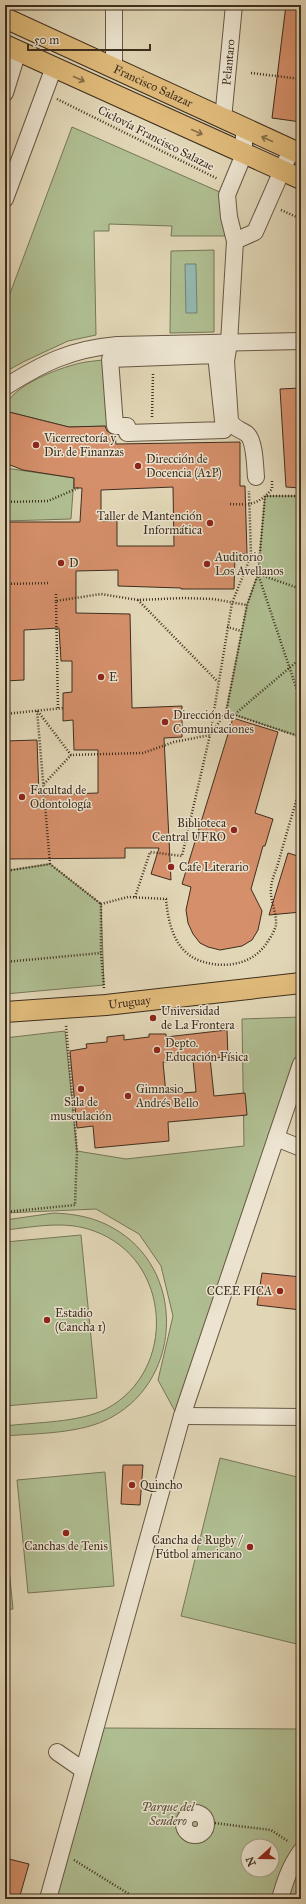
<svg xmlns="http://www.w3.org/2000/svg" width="306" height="1904" font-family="'IM FELL Great Primer',serif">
	<rect width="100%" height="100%" fill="#e1d6b6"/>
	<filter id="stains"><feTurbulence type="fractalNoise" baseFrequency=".005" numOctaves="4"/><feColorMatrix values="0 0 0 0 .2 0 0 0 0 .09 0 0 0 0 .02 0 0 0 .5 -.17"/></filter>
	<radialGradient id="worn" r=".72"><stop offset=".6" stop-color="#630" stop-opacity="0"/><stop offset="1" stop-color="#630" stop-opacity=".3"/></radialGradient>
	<path fill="#afbe91" stroke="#767658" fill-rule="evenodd" d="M72 127 222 193 228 236H171L172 226 109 224V231H94L96 335 68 341 23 362 5 372V307Z
		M214 250V332L170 333 171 251Z
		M110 359 115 426 69 427 5 411C5 389 54 370 73 365 85 361 98 361 110 359Z
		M5 468 74 478 71 519 5 521Z
		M265 496H301V737L226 712 247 605 258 574Z
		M50 864 101 904 104 985 5 994V871Z
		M301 1017V1048L177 1415 158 1380 173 1316 161 1266 139 1234 96 1209 5 1213V1038L65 1031 77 1151 126 1159 244 1146 242 1019Z
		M54 1213C75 1214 94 1217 113 1228 185 1268 184 1377 112 1417 82 1434 39 1433 5 1436V1426C36 1422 78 1423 106 1409 178 1371 172 1259 94 1231 65 1220 35 1227 5 1230V1220Z
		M81 1235 97 1398 5 1406V1242Z
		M220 1458 301 1478V1645L181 1616Z
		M105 1472 114 1586 28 1593 17 1480Z
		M5 1529 13 1609 5 1610Z
		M103 1728 301 1729V1899H55ZM248 1846H272V1870H248Z"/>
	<path fill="#94b9b1" stroke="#728176" d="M185 264H196L197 313H186Z"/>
	<path fill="#d5906b" stroke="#3e2e1e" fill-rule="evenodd" d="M286 5H301V122L272 118Z
		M301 388V488L286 487 280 389Z
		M5 411 69 427 105 426 107 431 115 436 116 444 240 442V486H245L247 554H235L234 589H181V588L118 586V570L76 571V613L130 614 132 708 182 706V737L164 738 171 880 151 874 159 848H125V858L5 859V778H7L5 741 37 740 39 795 98 793V750H74L73 720 63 721V693L72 692V661H61L59 628 24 630V680L5 681V522H80L82 488H74V478L23 470 5 463ZM173 487 174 546H117V521H101V490Z
		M233 718 278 732 255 813 273 819 265 846H263L251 889 262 911 258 930 252 940 242 946 220 950 208 947 200 943 193 934 188 923 186 910 191 887 182 884Z
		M288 853 301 857V912L269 915Z
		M227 1030 228 1057 210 1058 214 1096 245 1093 247 1115 168 1122 169 1141 95 1148 93 1126 77 1128 70 1051 87 1048 86 1044 107 1042V1037L124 1035V1040L149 1037V1034H166V1037ZM193 1060 196 1092 166 1094 163 1062Z
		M262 1273 301 1277V1310L257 1305Z
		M123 1465H143L140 1505 121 1504Z
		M5 1858 29 1864 19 1899H5Z"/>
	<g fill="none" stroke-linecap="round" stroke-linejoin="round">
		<defs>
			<g id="minor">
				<path d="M114 5V67"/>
				<path d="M5 93 18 51"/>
				<path id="s1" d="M223 119 234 5"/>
				<path d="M244 129V154L227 195 229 217 235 241 229 343 226 361 230 421C235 430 241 429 247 434 255 441 255 467 256 477"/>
				<path d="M5 199 54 67"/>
				<path d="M235 241 255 232 291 150"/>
				<path d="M216 355 224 430 127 433V426H115L110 359Z"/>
				<path d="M5 387C43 363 71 349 117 345L301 341"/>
				<path d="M276 1138 301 1148"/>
				<path d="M182 1416 301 1417"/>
				<path d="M57 1752 83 1770"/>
				<circle cx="195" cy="1824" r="11"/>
				<path d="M48 1899 182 1416 301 1064"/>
				<path d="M280 1899C285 1881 290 1866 301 1851"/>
			</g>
			<g id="major">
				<path id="s2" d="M5 18 301 154"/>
				<path d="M5 45 301 179"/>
				<path id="s3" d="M5 1012 106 1005 301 983"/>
			</g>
		</defs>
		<use href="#minor" stroke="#675844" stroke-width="18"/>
		<use href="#major" stroke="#3e2e1e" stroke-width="22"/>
		<path stroke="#3e2e1e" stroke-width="2.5" stroke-dasharray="1 2" stroke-linecap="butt" d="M251 73 301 79
			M57 99 218 179
			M281 210 301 219
			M152 417 153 374
			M301 496H265L258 574 301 702
			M5 502 48 501 78 488
			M230 504C250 505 258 505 272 489V481
			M5 584 50 583
			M301 589 258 574 247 605 226 712 301 737
			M56 594V601
			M138 600 218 682
			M227 627 241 631
			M57 648H61
			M8 681 9 714
			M58 708 56 601 101 594 138 600 184 598 213 599 247 605
			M5 714 63 708
			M235 714 301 658
			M44 784 71 755
			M50 864 37 710 71 755 143 753 174 742 210 735 226 712
			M5 871 50 864 101 904
			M135 897 150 852 182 856 210 735 232 603 251 556 249 491
			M5 962 101 953
			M104 988 101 953V904L128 897 166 899C168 922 174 950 198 960 223 970 254 965 268 941 271 937 275 930 276 925 277 913 270 901 271 889 271 880 277 869 279 860 286 835 294 809 301 784
			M5 1212 75 1205 77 1151 66 1025
			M206 1822 271 1830 289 1842
			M74 1860 137 1899"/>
		<use href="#minor" stroke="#ece4d0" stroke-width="16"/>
		<use href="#major" stroke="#e0bb7b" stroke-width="20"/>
	</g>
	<defs><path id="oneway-shaft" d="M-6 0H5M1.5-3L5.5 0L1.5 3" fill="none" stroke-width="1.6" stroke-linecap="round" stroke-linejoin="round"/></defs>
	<g stroke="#876d48">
		<use href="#oneway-shaft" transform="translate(79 79) rotate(24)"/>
		<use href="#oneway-shaft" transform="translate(197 132) rotate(24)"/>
		<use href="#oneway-shaft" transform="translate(267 139) rotate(-156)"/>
	</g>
	<g fill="#8f2418" stroke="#ece4d0" stroke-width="1.5">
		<circle cx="36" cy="445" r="4"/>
		<circle cx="138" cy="466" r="4"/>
		<circle cx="210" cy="523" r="4"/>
		<circle cx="61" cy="563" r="4"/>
		<circle cx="207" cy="564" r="4"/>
		<circle cx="101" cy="677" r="4"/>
		<circle cx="165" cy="722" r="4"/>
		<circle cx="22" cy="797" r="4"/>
		<circle cx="234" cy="830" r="4"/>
		<circle cx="171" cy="867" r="4"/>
		<circle cx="153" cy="1018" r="4"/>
		<circle cx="157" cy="1050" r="4"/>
		<circle cx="81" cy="1089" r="4"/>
		<circle cx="128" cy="1096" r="4"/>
		<circle cx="280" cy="1291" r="4"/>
		<circle cx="47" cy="1320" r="4"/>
		<circle cx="132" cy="1485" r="4"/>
		<circle cx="66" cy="1533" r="4"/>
		<circle cx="250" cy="1547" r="4"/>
	</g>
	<g text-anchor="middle" stroke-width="3" stroke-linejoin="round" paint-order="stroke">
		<g font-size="12" fill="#3e2e1e" stroke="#ece4d0">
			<text dy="4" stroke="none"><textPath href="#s1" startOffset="57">Pelantaro</textPath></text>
			<text dy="4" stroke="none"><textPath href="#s2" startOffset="163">Francisco Salazar</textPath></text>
			<text transform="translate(156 138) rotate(27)" y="4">Ciclovía Francisco Salazae</text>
			<text dy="4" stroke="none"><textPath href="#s3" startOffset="125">Uruguay</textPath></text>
		</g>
		<g font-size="12" fill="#3e2e1e" stroke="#ece4d0" text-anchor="start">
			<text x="44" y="442">Vicerrectoría y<tspan x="44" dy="14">Dir. de Finanzas</tspan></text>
			<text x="146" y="463">Dirección de<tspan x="146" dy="14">Docencia (A2P)</tspan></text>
			<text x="202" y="520" text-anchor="end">Taller de Mantención<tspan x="202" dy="14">Informática</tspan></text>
			<text x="215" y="561">Auditorio<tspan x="215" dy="14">Los Avellanos</tspan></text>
			<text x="69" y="567">D</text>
			<text x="109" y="681">E</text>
			<text x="173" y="719">Dirección de<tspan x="173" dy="14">Comunicaciones</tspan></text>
			<text x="30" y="794">Facultad de<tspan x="30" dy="14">Odontología</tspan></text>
			<text x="226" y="827" text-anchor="end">Biblioteca<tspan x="226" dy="14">Central UFRO</tspan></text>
			<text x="179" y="871">Cafe Literario</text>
			<text x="161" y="1015">Universidad<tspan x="161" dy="14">de La Frontera</tspan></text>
			<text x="165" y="1047">Depto.<tspan x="165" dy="14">Educación Física</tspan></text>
			<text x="136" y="1093">Gimnasio<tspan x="136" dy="14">Andrés Bello</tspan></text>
			<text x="81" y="1106" text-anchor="middle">Sala de<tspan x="81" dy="14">musculación</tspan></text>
			<text x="272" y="1295" text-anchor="end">CCEE FICA</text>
			<text x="55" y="1317">Estadio<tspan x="55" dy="14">(Cancha 1)</tspan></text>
			<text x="140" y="1489">Quincho</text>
			<text x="242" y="1544" text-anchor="end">Cancha de Rugby /<tspan x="242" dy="14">Fútbol americano</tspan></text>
			<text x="66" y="1550" text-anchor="middle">Canchas de Tenis</text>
		</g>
		<g font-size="12" font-style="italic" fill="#554b35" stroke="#ece4d0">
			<text x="168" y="1811">Parque del<tspan x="168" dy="14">Sendero</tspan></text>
		</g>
	</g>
	<rect width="306" height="1904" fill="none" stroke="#e1d6b6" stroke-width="20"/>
	<rect x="6" y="6" width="294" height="1892" fill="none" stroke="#3e2e1e" stroke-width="2"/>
	<rect x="10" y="10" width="286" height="1884" fill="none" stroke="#3e2e1e"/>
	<g transform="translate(260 1858) rotate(249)"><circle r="19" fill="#ece4d0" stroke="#a69b89"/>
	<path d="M0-3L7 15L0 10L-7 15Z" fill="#8f2418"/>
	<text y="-6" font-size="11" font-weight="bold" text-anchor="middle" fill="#3e2e1e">N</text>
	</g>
	<path d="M28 44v6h122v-6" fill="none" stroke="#3e2e1e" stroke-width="2"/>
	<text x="34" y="44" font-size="12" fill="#3e2e1e" stroke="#ece4d0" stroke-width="3" paint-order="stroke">50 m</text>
	<rect width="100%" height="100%" filter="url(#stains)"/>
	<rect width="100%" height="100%" fill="url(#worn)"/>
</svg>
